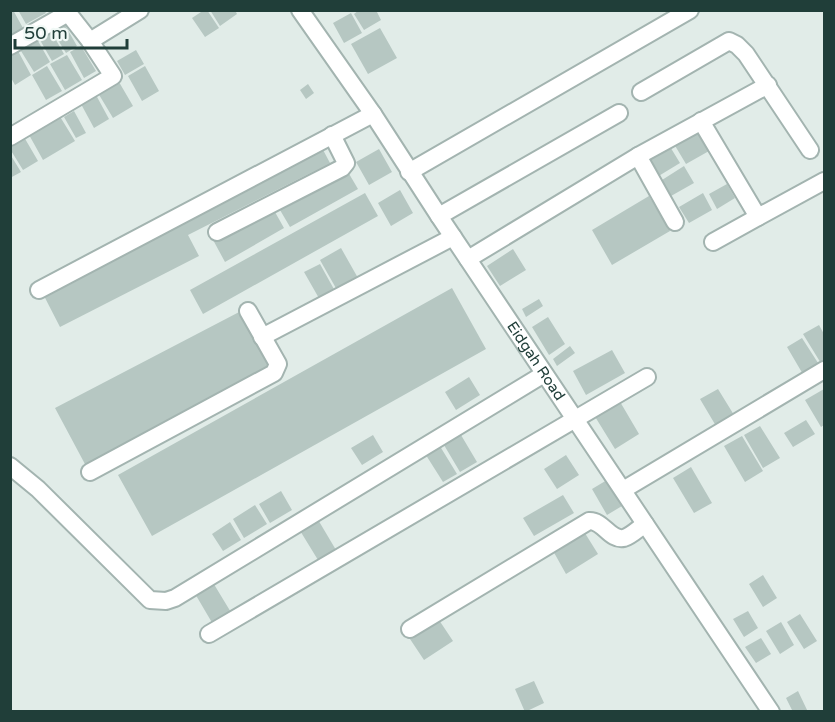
<svg xmlns="http://www.w3.org/2000/svg" width="835" height="722" font-family="'Varela Round',sans-serif">
	<rect width="100%" height="100%" fill="#e1ece8"/>
	<path fill="#b6c7c2" d="M10 10H13L23 28 10 35Z
		M18 10H44L46 13 26 24Z
		M204 10H207L219 28 205 37 192 18Z
		M210 10H235L237 14 220 26Z
		M359 10H376L381 20 364 30 354 14Z
		M351 13 362 33 344 43 333 23Z
		M65 25 77 46 66 53 53 32Z
		M380 28 397 58 368 74 351 44Z
		M52 33 64 54 52 61 40 40Z
		M38 41 50 62 34 72 21 51Z
		M81 46 96 71 84 78 70 52Z
		M136 50 144 64 125 75 117 61Z
		M18 51 31 75 15 85 10 76V55Z
		M67 55 82 80 65 90 50 64Z
		M47 66 62 91 46 100 32 75Z
		M145 66 159 91 142 101 128 76Z
		M119 82 133 106 113 118 98 93Z
		M308 84 314 93 306 99 300 90Z
		M96 95 109 119 94 128 81 104Z
		M74 111 86 133 76 138 64 117Z
		M59 115 75 141 43 160 28 133Z
		M697 131 709 151 686 164 674 144Z
		M24 137 38 161 23 170 10 149V145Z
		M669 145 680 163 657 177 646 158Z
		M321 146 330 163 188 235 199 256 60 327 42 292Z
		M379 149 392 172 369 185 356 162Z
		M10 154 21 172 10 178Z
		M684 166 694 183 671 196 662 180Z
		M348 172 358 189 290 227 280 210Z
		M727 184 735 198 717 209 709 194Z
		M400 190 413 213 391 226 378 203Z
		M365 193 378 216 203 314 190 290Z
		M703 193 712 210 689 223 679 207Z
		M649 196 670 231 612 265 592 230Z
		M271 205 284 228 225 262 212 238Z
		M341 248 358 278 337 290 320 260Z
		M513 249 526 270 500 286 487 266Z
		M320 264 335 291 320 300 304 272Z
		M452 288 486 349 152 536 118 475Z
		M539 299 543 306 526 317 522 309Z
		M243 310 273 368 86 466 55 408Z
		M548 317 565 344 549 355 532 327Z
		M819 325 824 334V364L822 365 803 334Z
		M802 338 820 366 804 376 787 347Z
		M570 346 575 353 557 366 553 359Z
		M612 350 625 373 586 395 573 371Z
		M469 377 480 395 456 410 445 392Z
		M718 389 734 415 716 426 700 399Z
		M824 389V425L821 427 805 400Z
		M619 400 639 434 615 449 594 415Z
		M806 420 815 434 793 447 784 433Z
		M760 426 780 458 763 468 744 435Z
		M373 435 383 452 362 465 351 448Z
		M461 435 477 462 460 472 444 445Z
		M742 436 763 471 745 482 724 446Z
		M438 443 457 474 443 482 424 452Z
		M566 455 579 475 557 489 544 469Z
		M691 467 712 503 694 513 673 478Z
		M607 480 622 506 607 515 592 489Z
		M281 491 292 510 270 523 259 504Z
		M563 495 574 513 534 536 523 518Z
		M255 505 267 524 244 538 233 519Z
		M317 518 336 550 318 560 299 529Z
		M230 522 241 540 223 551 212 534Z
		M583 530 598 554 566 574 552 549Z
		M763 575 777 598 763 607 749 584Z
		M212 581 232 614 214 626 194 592Z
		M748 611 758 628 744 637 733 619Z
		M435 614 453 641 424 660 406 633Z
		M800 614 817 641 804 649 787 622Z
		M781 622 794 645 780 654 766 631Z
		M761 638 771 654 756 663 745 647Z
		M534 681 544 703 525 712 515 689Z
		M798 691 808 712H793L786 698Z"/>
	<g fill="none" stroke-linecap="round" stroke-linejoin="round">
		<defs>
			<g id="street">
				<path id="s1" d="M300 10 373 114 439 216 771 712"/>
				<path d="M10 46 68 13 90 41 140 10"/>
				<path d="M641 92 729 41 737 45 746 54 810 150"/>
				<path d="M701 121 758 217 824 181"/>
				<path d="M10 137 113 76 90 41"/>
				<path d="M638 156 675 222"/>
				<path d="M409 172 690 10"/>
				<path d="M439 216 619 113"/>
				<path d="M217 232 342 168 346 163 332 135"/>
				<path d="M713 242 758 217"/>
				<path d="M468 259 638 156 768 85"/>
				<path d="M39 290 373 114"/>
				<path d="M262 337 453 237"/>
				<path d="M10 466 38 489 150 600 166 601 175 598 544 374"/>
				<path d="M90 472 274 373 278 364 248 311"/>
				<path d="M623 490 824 370"/>
				<path d="M410 629 589 521C603 520 610 541 624 538 631 536 639 528 645 524"/>
				<path d="M209 634 647 377"/>
			</g>
		</defs>
		<use href="#street" stroke="#a3b4b0" stroke-width="20"/>
		<use href="#street" stroke="#fff" stroke-width="16"/>
	</g>
	<g text-anchor="middle" stroke-width="4.5" stroke-linejoin="round" paint-order="stroke">
		<g font-size="15" fill="#203e39" stroke="#f1f9f6">
			<text dy="5" stroke="none"><textPath href="#s1" startOffset="423">Eidgah Road</textPath></text>
		</g>
	</g>
	<rect width="835" height="722" fill="none" stroke="#203e39" stroke-width="24"/>
	<path d="M15 39v9h112v-9" fill="none" stroke="#203e39" stroke-width="3"/>
	<text x="24" y="39" font-size="18" fill="#203e39" stroke="#f1f9f6" stroke-width="4.5" paint-order="stroke">50 m</text>
</svg>
